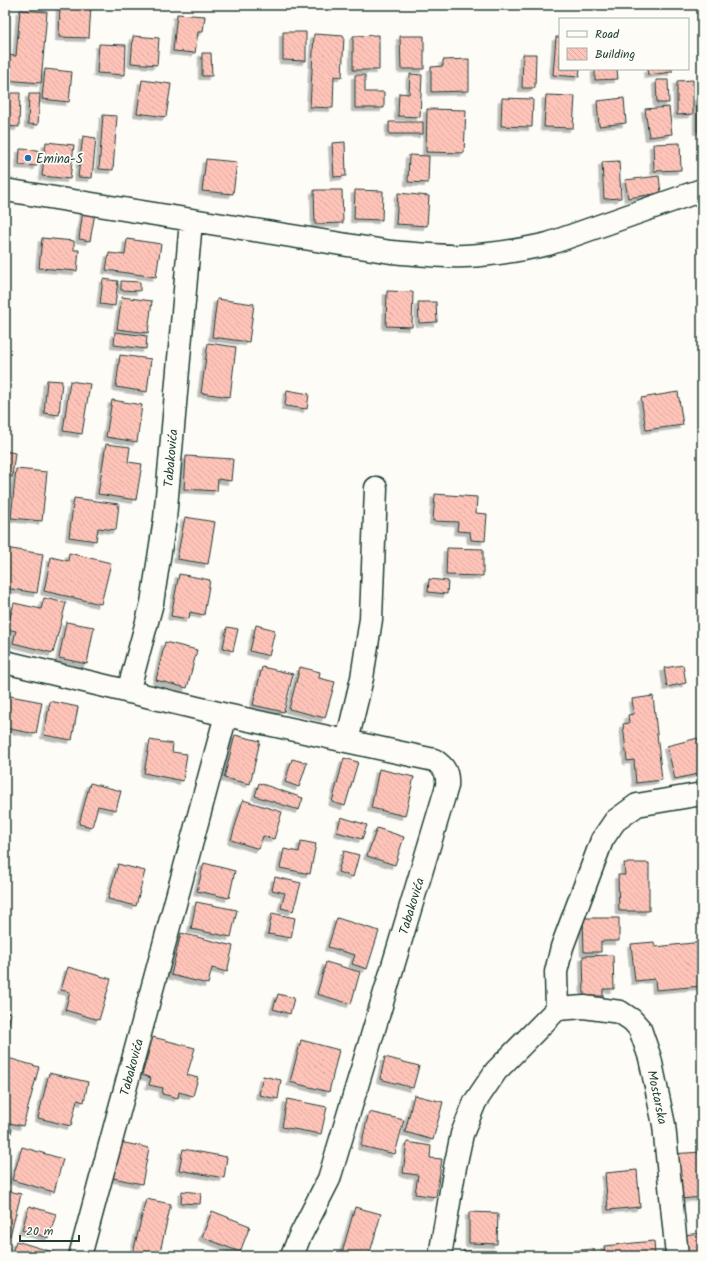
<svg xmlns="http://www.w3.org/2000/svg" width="707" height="1261" font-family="Kalam,sans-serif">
	<defs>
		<pattern id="building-back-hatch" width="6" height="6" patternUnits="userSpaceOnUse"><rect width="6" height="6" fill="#ffc4b9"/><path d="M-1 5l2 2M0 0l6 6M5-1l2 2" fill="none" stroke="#daa9a0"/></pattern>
		<filter id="shadow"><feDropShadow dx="-3.5" dy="3.5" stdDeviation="0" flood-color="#0004"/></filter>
	</defs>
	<rect width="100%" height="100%" fill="#fdfcf7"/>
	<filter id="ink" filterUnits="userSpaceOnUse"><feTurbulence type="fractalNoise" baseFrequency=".025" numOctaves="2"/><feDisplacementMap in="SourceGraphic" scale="8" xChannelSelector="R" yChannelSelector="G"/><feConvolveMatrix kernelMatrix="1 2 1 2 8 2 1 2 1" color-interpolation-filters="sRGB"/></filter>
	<g filter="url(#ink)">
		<path fill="url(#building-back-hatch)" stroke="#1f3d34" filter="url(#shadow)" d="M60 5H91L89 38 59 37Z
			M20 10 47 12 41 83 5 80 6 55 16 56Z
			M177 14 205 16 203 32H198L195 53 173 51Z
			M283 32H306V61L283 60Z
			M314 34 344 36 342 77 334 76 333 108 310 107Z
			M379 35V70H353V36Z
			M133 36 159 38 157 65 131 63Z
			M400 36H424V69H401Z
			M556 37H560V69H580L579 77 553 75Z
			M99 44 126 45 125 75 97 73Z
			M202 53H211L212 76H202Z
			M523 54H536L535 88H522Z
			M469 59V91L431 92V67L443 66V60Z
			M45 69 72 72 69 102 42 99Z
			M595 69H617L618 79 595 80Z
			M647 69H672V72L648 75Z
			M410 74 422 75 420 117 398 116 399 93 409 94Z
			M355 75H365V92H384V108H355Z
			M142 80 171 84 166 117 137 113Z
			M656 80H668L669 103H657Z
			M693 80V114L677 115V81Z
			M5 93H20L19 127 5 126Z
			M29 94H40L38 125 28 124Z
			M546 95 575 96 573 128 544 127Z
			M697 97H702V131H697Z
			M502 98 533 99 532 127 501 126Z
			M624 98 626 123 599 126 597 101Z
			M669 107 672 134 649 137 645 109Z
			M427 109 466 110 464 153 426 152Z
			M103 115 117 116 113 170 99 169Z
			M389 122H423V134H389Z
			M83 136 96 138 92 178 78 177Z
			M46 142 74 145 70 179 42 176Z
			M345 142 346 176 334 177 332 143Z
			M680 143 681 170 654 171 653 144Z
			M20 149 38 150 37 166 19 165Z
			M409 155 429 156 428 183 408 182Z
			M206 159 237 162 233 194 202 191Z
			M619 161 621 198 604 199 602 162Z
			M659 176 661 193 628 198 625 180Z
			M314 190H342L343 223 315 224Z
			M355 190 383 191 382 220 354 219Z
			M398 193 429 196 427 226 396 224Z
			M83 211 95 213 90 241 79 239Z
			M42 238 74 241V250H79L77 271 39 268Z
			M127 239 161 244 156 277 106 270 109 253 125 255Z
			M103 279 118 281 115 306 100 304Z
			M121 281 140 282V291L121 290Z
			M387 291 413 292 412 327 386 326Z
			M122 297 152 301 148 333 117 329Z
			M217 299 254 304 249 342 212 337Z
			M418 302H436L437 322 419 323Z
			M115 332 147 336 146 349 114 345Z
			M208 343 236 347 230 397 201 393Z
			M120 355 151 359 147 392 116 387Z
			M47 380 62 381 59 415 44 413Z
			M70 381 90 384 82 434 63 431Z
			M287 390 309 394 307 409 285 406Z
			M678 392 683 425 646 430 641 398Z
			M112 400 142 405 137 442 106 437Z
			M106 444 130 447 128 462 142 464 136 500 98 494Z
			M5 451 15 453 12 477 5 476Z
			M186 456 233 459 231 481 218 479 217 491 184 489Z
			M16 469 47 472 42 521 11 518Z
			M435 494 477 497 476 513 487 514 485 541 471 540 470 532 457 531 458 522 433 521Z
			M74 498 119 504 116 530 98 528 96 541 69 537Z
			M185 517 215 522 208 564 177 559Z
			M5 548 43 554 37 593 5 588Z
			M447 548 483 549V576L446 575Z
			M69 553 111 563 101 604 44 591 51 557 68 561Z
			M179 574 210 580 204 615 190 612 189 619 171 616Z
			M429 579 448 581 447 594 428 592Z
			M44 598 66 603 53 653 13 643 16 631 7 629 14 603 41 609Z
			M66 622 94 627 87 664 59 658Z
			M256 625 275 630 269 656 250 651Z
			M227 627 238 629 233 651 223 648Z
			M165 642 197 650 187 688 156 680Z
			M683 665 686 683 667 687 664 668Z
			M262 667 293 674 284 712 253 705Z
			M300 667 320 672 319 678 335 682 325 718 289 709Z
			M5 695 42 702 36 734 5 728Z
			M653 696 662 780 636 783 634 760 627 761 623 724 629 723 628 715 634 714 632 699Z
			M50 701 78 707 72 740 44 735Z
			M235 735 260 741 250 784 224 778Z
			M698 738 702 754V773L675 779 667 746Z
			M150 740 173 744 172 752 187 754 183 781 144 773Z
			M344 758 358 762 345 806 332 802Z
			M292 759 307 763 299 787 285 782Z
			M379 769 414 777 405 816 371 808Z
			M90 783 121 791 116 810 98 806 92 827 79 824Z
			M259 783 303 798 299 810 255 796Z
			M243 800 282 812 274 839 263 836 259 849 231 840Z
			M341 817 367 825 362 839 337 832Z
			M377 828 404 837 395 865 367 856Z
			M301 841 316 844 310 874 280 868 284 849 299 852Z
			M344 851 359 855 353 877 338 872Z
			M204 863 235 871 229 898 197 891Z
			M624 863H649V911H619L618 875H625Z
			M118 864 145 871 136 906 108 899Z
			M275 877 301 883 293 911 281 908 285 893 272 890Z
			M196 902 237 910 231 937 191 929Z
			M272 913 295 918 291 938 268 934Z
			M337 918 379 931 367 969 352 964 355 955 328 947Z
			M583 918H619V941H601V952H584Z
			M181 933 233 946 227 972 212 968 208 984 171 975Z
			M654 942 655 947 702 942V986L656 990 655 979 635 981 631 944Z
			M613 955 614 989H603V996H584L583 956Z
			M326 962 360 972 351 1004 317 994Z
			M68 967 111 979 99 1020 65 1010 70 992 61 990Z
			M278 994 294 998 290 1014 273 1009Z
			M5 1012 11 1013 6 1036H5Z
			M153 1037 195 1048 187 1075 198 1078 193 1096 179 1092 178 1098 162 1094 163 1088 149 1085 151 1078 142 1075Z
			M301 1040 339 1050 329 1092 290 1082Z
			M385 1057 419 1066 413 1088 380 1079Z
			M8 1058 39 1067 23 1126 5 1122V1068Z
			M49 1073 88 1082 84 1102 77 1100 71 1126 38 1118Z
			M263 1076 281 1080 278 1099 259 1095Z
			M414 1095 443 1102 433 1140 405 1132Z
			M287 1099 327 1107 321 1134 282 1127Z
			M369 1112 404 1120 395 1154 361 1146Z
			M5 1127 12 1129 5 1155Z
			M120 1142 149 1148 142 1184 113 1178Z
			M407 1142 431 1146 430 1158 442 1159 436 1197 415 1194 418 1175 403 1173Z
			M22 1147 63 1159 54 1192 12 1180Z
			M183 1149 227 1157 224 1178 179 1170Z
			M702 1152V1197L680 1199 670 1154Z
			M637 1170 640 1207 608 1210 605 1173Z
			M5 1190 21 1194 10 1236 5 1235Z
			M182 1191 201 1193 200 1204 181 1203Z
			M146 1199 171 1204 159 1256H148L133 1253Z
			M29 1206 56 1214 49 1238 22 1230Z
			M355 1207 381 1214 369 1256H341Z
			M212 1211 250 1226 240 1252 202 1237Z
			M469 1212 498 1213 497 1244 469 1243Z
			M702 1233V1256H685L683 1235Z
			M16 1241 56 1253 55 1256H11Z
			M654 1241 655 1256H605L604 1246Z
			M594 1249 595 1256H571L570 1251Z
			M463 1251H494V1256H463Z"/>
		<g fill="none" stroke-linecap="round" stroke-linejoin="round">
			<defs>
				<path id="minor" d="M5 190 391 252C416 254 441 257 465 256 493 255 521 250 548 244L702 190
					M5 662 226 715 434 760C445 767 448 773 447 786L329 1179 299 1238 292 1256
					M128 692 152 603 165 519 191 221
					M347 741 362 678 371 619 376 488
					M80 1256 226 715
					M440 1256 455 1167 462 1134 475 1102 496 1071 557 1009
					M677 1256 664 1125 650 1058 640 1029 632 1020 620 1012 584 1007 557 1009 556 972 562 947 602 840 615 821 637 805 702 794"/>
			</defs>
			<use href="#minor" stroke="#1f3d34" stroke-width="25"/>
			<use href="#minor" stroke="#fdfcf7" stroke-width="22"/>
		</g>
	</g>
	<circle fill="#1f6fb2" stroke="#fdfcf7" stroke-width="1.5" cx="28" cy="158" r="4"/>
	<g text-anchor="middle" stroke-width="3.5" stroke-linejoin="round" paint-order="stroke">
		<g font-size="13" fill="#1f3d34" stroke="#fdfcf7" text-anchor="start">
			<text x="36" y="163">Emina-S</text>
		</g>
		<g font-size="13" fill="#1f3d34" stroke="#fdfcf7">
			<text transform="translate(170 458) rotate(-85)" y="5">Tabakovića</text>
			<text transform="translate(411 906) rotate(-73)" y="5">Tabakovića</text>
			<text transform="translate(131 1067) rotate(-75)" y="5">Tabakovića</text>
			<text transform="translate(658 1097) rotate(78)" y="5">Mostarska</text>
		</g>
	</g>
	<rect width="707" height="1261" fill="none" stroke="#fdfcf7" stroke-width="20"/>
	<rect x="10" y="10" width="687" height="1241" fill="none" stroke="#1f3d34" stroke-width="1.5" filter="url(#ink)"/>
	<rect x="559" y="18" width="130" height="52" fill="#fdfcf7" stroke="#a4b0a9"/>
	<rect x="567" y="31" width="20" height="6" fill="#fdfcf7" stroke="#a4b0a9"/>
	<text x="595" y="38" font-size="12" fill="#1f3d34">Road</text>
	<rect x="567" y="48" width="20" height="12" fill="url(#building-back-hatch)" stroke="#a4b0a9"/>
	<text x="595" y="58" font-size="12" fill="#1f3d34">Building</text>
	<path d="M20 1235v6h59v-6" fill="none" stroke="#1f3d34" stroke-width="2"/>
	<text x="26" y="1235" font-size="12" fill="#1f3d34" stroke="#fdfcf7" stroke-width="3" paint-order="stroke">20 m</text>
</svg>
